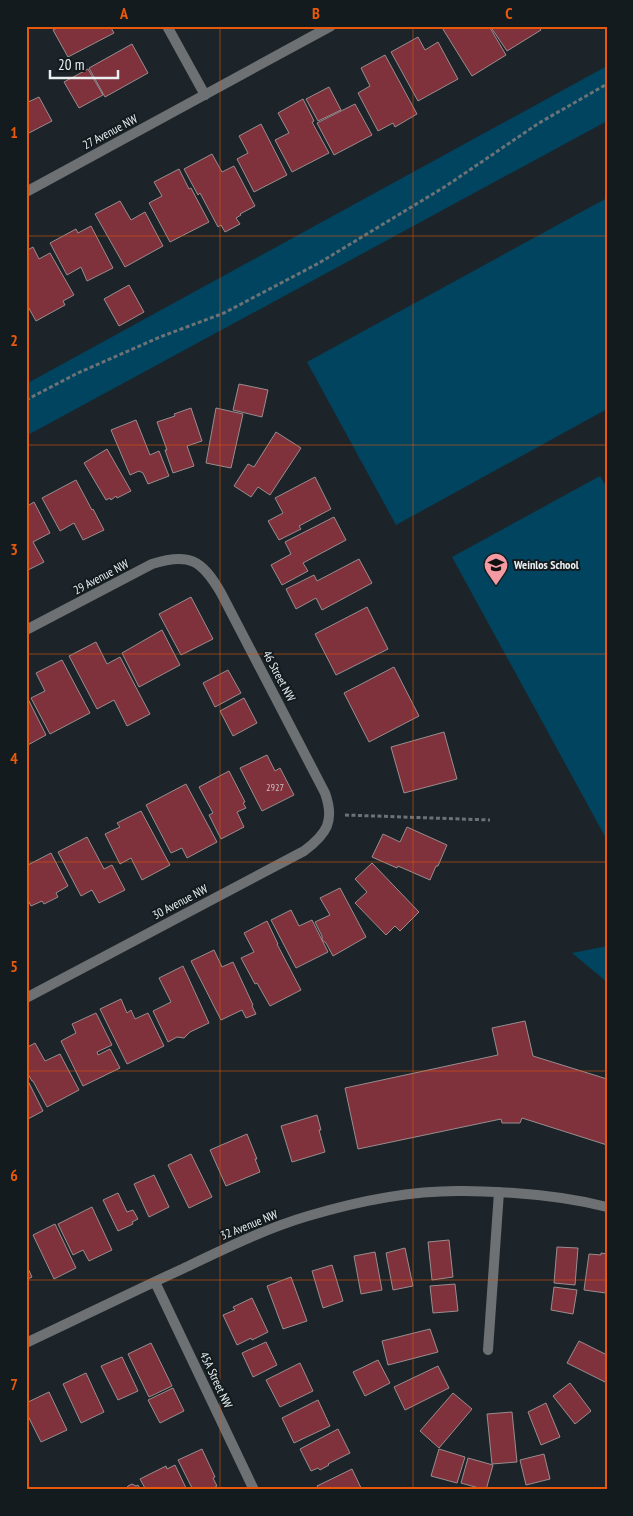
<svg xmlns="http://www.w3.org/2000/svg" width="633" height="1516" font-family="'PT Sans Narrow',sans-serif">
	<rect width="100%" height="100%" fill="#1c2429"/>
	<path fill="#004460" d="M607 66V121L26 436V384Z
		M607 198V409L396 525 307 362Z
		M600 476 607 488V840L452 557Z
		M607 946V982L572 953Z"/>
	<path fill="#7f313c" stroke="#998d8e" d="M61 26H110L114 33 68 57 53 30Z
		M441 26H489L506 55 472 76Z
		M490 26H538L541 30 507 51Z
		M418 37 425 50 438 42 458 79 418 101 391 52Z
		M132 44 148 73 105 97 89 68Z
		M385 55 417 114 395 127 393 123 378 131 358 93 370 86 361 68Z
		M88 69 103 95 79 108 64 82Z
		M329 87 341 110 318 121 306 99Z
		M39 97 52 121 27 134 26 103Z
		M303 99 314 121 312 122 329 153 292 172 275 140 289 133 278 113Z
		M355 104 372 135 334 155 317 123Z
		M261 124 287 175 254 192 237 159 248 153 239 136Z
		M212 154 222 172 234 166 255 206 240 214 241 215 236 218 240 224 225 232 221 225 218 227 200 193 198 195 184 169Z
		M179 169 189 189 191 188 209 222 170 242 149 203 162 196 154 182Z
		M120 201 131 220 145 212 163 246 125 267 95 214Z
		M91 226 113 268 87 281 81 267 67 275 50 243 76 229 78 233Z
		M33 247 39 259 50 253 74 295 63 301 65 305 36 321 26 303V251Z
		M129 285 144 312 119 326 104 299Z
		M239 384 268 390 262 417 233 410Z
		M191 408 202 441 187 446 194 466 173 473 165 450H167L157 422 175 416 174 414Z
		M216 408 243 414 231 468 206 463Z
		M136 420 150 455 159 451 169 476 148 484 143 473 139 471 130 475 111 430Z
		M276 432 301 448 270 495 258 487 251 497 234 486 248 464 254 467Z
		M107 449 131 491 117 498 116 496 111 500 110 498 106 500 84 463Z
		M315 477 331 509 299 526 301 529 279 540 268 521 283 513 275 498Z
		M76 480 92 510 93 509 104 530 83 540 74 523 60 531 42 498Z
		M34 502 50 533 33 542 44 562 26 571V507Z
		M334 517 346 540 303 563 308 571 282 585 271 565 291 554 285 542Z
		M359 559 372 583 322 610 316 598 296 609 286 589 314 575 317 581Z
		M191 597 213 639 181 655 159 614Z
		M367 607 388 649 336 675 315 634Z
		M162 630 180 665 139 687 122 653Z
		M96 642 107 664 120 657 150 714 127 726 114 700 97 709 69 656Z
		M62 660 90 713 50 734 31 698 45 691 36 673Z
		M394 667 419 716 369 742 344 693Z
		M228 670 241 693 215 707 203 683Z
		M244 698 257 723 233 736 220 711Z
		M28 699 46 735 26 746V700Z
		M444 732 457 779 404 793 391 747Z
		M267 755 275 771 280 768 294 795 262 811 240 768Z
		M229 771 245 802 243 803 246 808 237 812 244 827 221 839 209 815 213 813 199 787Z
		M186 784 217 842 187 858 182 848 171 853 146 805Z
		M141 811 170 865 142 880 131 858 120 864 105 834 120 827 117 823Z
		M407 827 447 845 438 866H436L430 880 398 866 397 868 372 857 383 834 400 842Z
		M87 837 104 869 112 865 125 890 99 903 92 890 81 896 58 852Z
		M51 853 68 886 56 893 58 897 44 904 42 901 31 906 26 896V866Z
		M372 863 419 912 400 931 395 926 386 935 355 903 367 892 355 879Z
		M340 888 366 937 333 956 326 943 322 940V936L315 922 330 915 320 898Z
		M291 910 299 926 312 920 328 952 296 968 271 920Z
		M267 921 278 944H277L301 990 270 1006 257 983 255 984 241 958 254 952 244 933Z
		M214 950 222 967 233 962 253 1005 252 1006 256 1014 246 1018 242 1010 221 1020 191 961Z
		M183 966 209 1023 190 1032 184 1038 177 1037 168 1042 153 1011 171 1002 159 978Z
		M121 999 127 1013 131 1010 135 1019 148 1013 164 1046 127 1064 100 1009Z
		M96 1013 112 1045 97 1052 98 1055 110 1049 120 1068 83 1086 61 1041 76 1033 72 1024Z
		M525 1021 533 1056 607 1079V1145L522 1118 520 1123H502L501 1119 358 1149 345 1088 498 1055 492 1028Z
		M35 1043 45 1061 60 1054 79 1090 47 1107 33 1081H32L26 1071V1048Z
		M26 1077 43 1111 26 1120Z
		M317 1115 321 1130H319L325 1152 292 1162 281 1126Z
		M247 1134 257 1159H255L260 1172 226 1186 210 1150Z
		M191 1154 212 1197 189 1208 168 1165Z
		M154 1175 169 1207 149 1217 134 1184Z
		M118 1193 127 1212 133 1210 138 1219 132 1222 133 1224 118 1231 103 1200Z
		M92 1207 112 1250 89 1261 83 1250 73 1255 58 1224Z
		M55 1224 76 1268 54 1279 33 1235Z
		M449 1240 453 1277 432 1280 428 1242Z
		M557 1247 578 1248 575 1285 554 1283Z
		M405 1248 413 1286 393 1290 386 1253Z
		M375 1252 382 1290 361 1294 354 1256Z
		M601 1253 607 1254 606 1293 584 1290 589 1254 601 1255Z
		M26 1264 32 1277 26 1280Z
		M332 1265 343 1301 323 1308 312 1271Z
		M291 1277 307 1321 283 1329 267 1286Z
		M455 1284 458 1311 433 1313 430 1286Z
		M554 1287 577 1290 573 1314 551 1310Z
		M252 1298 268 1332 252 1340 251 1338 237 1345 223 1315 235 1310 233 1307Z
		M430 1329 438 1352 388 1365 382 1341Z
		M579 1341 607 1355V1383L567 1363Z
		M266 1342 277 1365 253 1377 242 1353Z
		M151 1343 172 1386 149 1397 128 1354Z
		M122 1357 138 1391 118 1400 101 1366Z
		M378 1360 390 1383 365 1396 353 1372Z
		M300 1363 313 1391 280 1407 266 1380Z
		M438 1366 449 1388 405 1410 394 1387Z
		M86 1373 104 1412 81 1423 63 1384Z
		M570 1383 591 1411 575 1424 553 1396Z
		M173 1388 184 1411 160 1423 148 1400Z
		M49 1392 67 1430 41 1442 26 1412V1403Z
		M453 1393 472 1409 439 1448 420 1431Z
		M318 1400 330 1426 294 1443 282 1418Z
		M546 1403 560 1437 541 1445 528 1412Z
		M512 1412 517 1462 492 1464 487 1414Z
		M338 1429 350 1453 328 1464 329 1465 320 1470 318 1468 311 1471 300 1449Z
		M202 1449 215 1477 213 1478 217 1486 210 1490H193L178 1460Z
		M439 1449 465 1457 457 1483 431 1476Z
		M544 1454 550 1479 526 1485 520 1460Z
		M468 1458 493 1465 486 1490 461 1483Z
		M175 1465 186 1488 181 1490H146L140 1479 166 1466 167 1469Z
		M352 1469 362 1490H319L317 1486Z
		M132 1484 136 1486 138 1485 141 1490H125L128 1486Z"/>
	<g fill="none" stroke-linecap="round" stroke-linejoin="round">
		<path stroke="#6c7377" stroke-width="3" stroke-dasharray="4 2.5" stroke-linecap="butt" d="M26 400 78 373 160 337 224 313 319 263 446 186 539 123 607 84
			M345 815 490 820"/>
		<path stroke="#6d7173" stroke-width="10" d="M167 26 205 95
			M26 192 331 26
			M26 630 152 564C189 552 202 560 221 593L325 793C335 821 327 834 304 851L26 998
			M155 1282 254 1490
			M26 1343C77 1319 128 1294 180 1270 222 1250 264 1229 308 1216 358 1201 413 1190 464 1191 481 1191 497 1192 514 1193 545 1195 576 1199 607 1207
			M488 1350 499 1192"/>
	</g>
	<path fill="none" stroke="#e8590c" stroke-width="1" stroke-opacity="0.55" d="M220 26V1490M413 26V1490M26 236H607M26 445H607M26 654H607M26 862H607M26 1071H607M26 1280H607"/>
	<defs>
		<symbol id="school-pin" viewBox="-11 -11 22 30"><path d="M0 17L-7.5 6A9.5 9.5 0 1 1 7.5 6Z" fill="#f49aa2" stroke="#131b1f"/><path d="M0-5L7-2L0 1L-7-2ZM-4 1L0 2.5L4 1V4Q0 6-4 4Z" fill="#111"/></symbol>
	</defs>
	<g fill-rule="evenodd">
		<use href="#school-pin" x="482" y="551" width="28" height="38"/>
	</g>
	<g text-anchor="middle" stroke-width="4" stroke-linejoin="round" paint-order="stroke">
		<g font-size="10" fill="#cfc0c4">
			<text x="275" y="791">2927</text>
		</g>
		<g font-size="12" fill="#eaeff2" stroke="#131b1f">
			<text transform="translate(110 132) rotate(-28)" y="4">27 Avenue NW</text>
			<text transform="translate(101 577) rotate(-28)" y="4">29 Avenue NW</text>
			<text transform="translate(279 676) rotate(62)" y="4">46 Street NW</text>
			<text transform="translate(180 902) rotate(-28)" y="4">30 Avenue NW</text>
			<text transform="translate(249 1225) rotate(-22)" y="4">32 Avenue NW</text>
			<text transform="translate(216 1380) rotate(65)" y="4">45A Street NW</text>
		</g>
		<g font-size="12" font-weight="bold" fill="#eaeff2" stroke="#131b1f" text-anchor="start">
			<text x="514" y="569">Weinlos School</text>
		</g>
	</g>
	<rect width="633" height="1516" fill="none" stroke="#131b1f" stroke-width="55"/>
	<path d="M50 70v8h68v-8" fill="none" stroke="#eaeff2" stroke-width="2.5"/>
	<text x="58" y="70" font-size="15" fill="#eaeff2" stroke="#131b1f" stroke-width="4" paint-order="stroke">20 m</text>
	<rect x="28" y="28" width="578" height="1460" fill="none" stroke="#e8590c" stroke-width="2"/>
	<g font-size="16" text-anchor="middle" font-weight="bold" fill="#e8590c">
		<text x="124" y="19">A</text>
		<text x="316" y="19">B</text>
		<text x="509" y="19">C</text>
		<text x="14" y="138">1</text>
		<text x="14" y="346">2</text>
		<text x="14" y="555">3</text>
		<text x="14" y="764">4</text>
		<text x="14" y="972">5</text>
		<text x="14" y="1181">6</text>
		<text x="14" y="1390">7</text>
	</g>
</svg>
